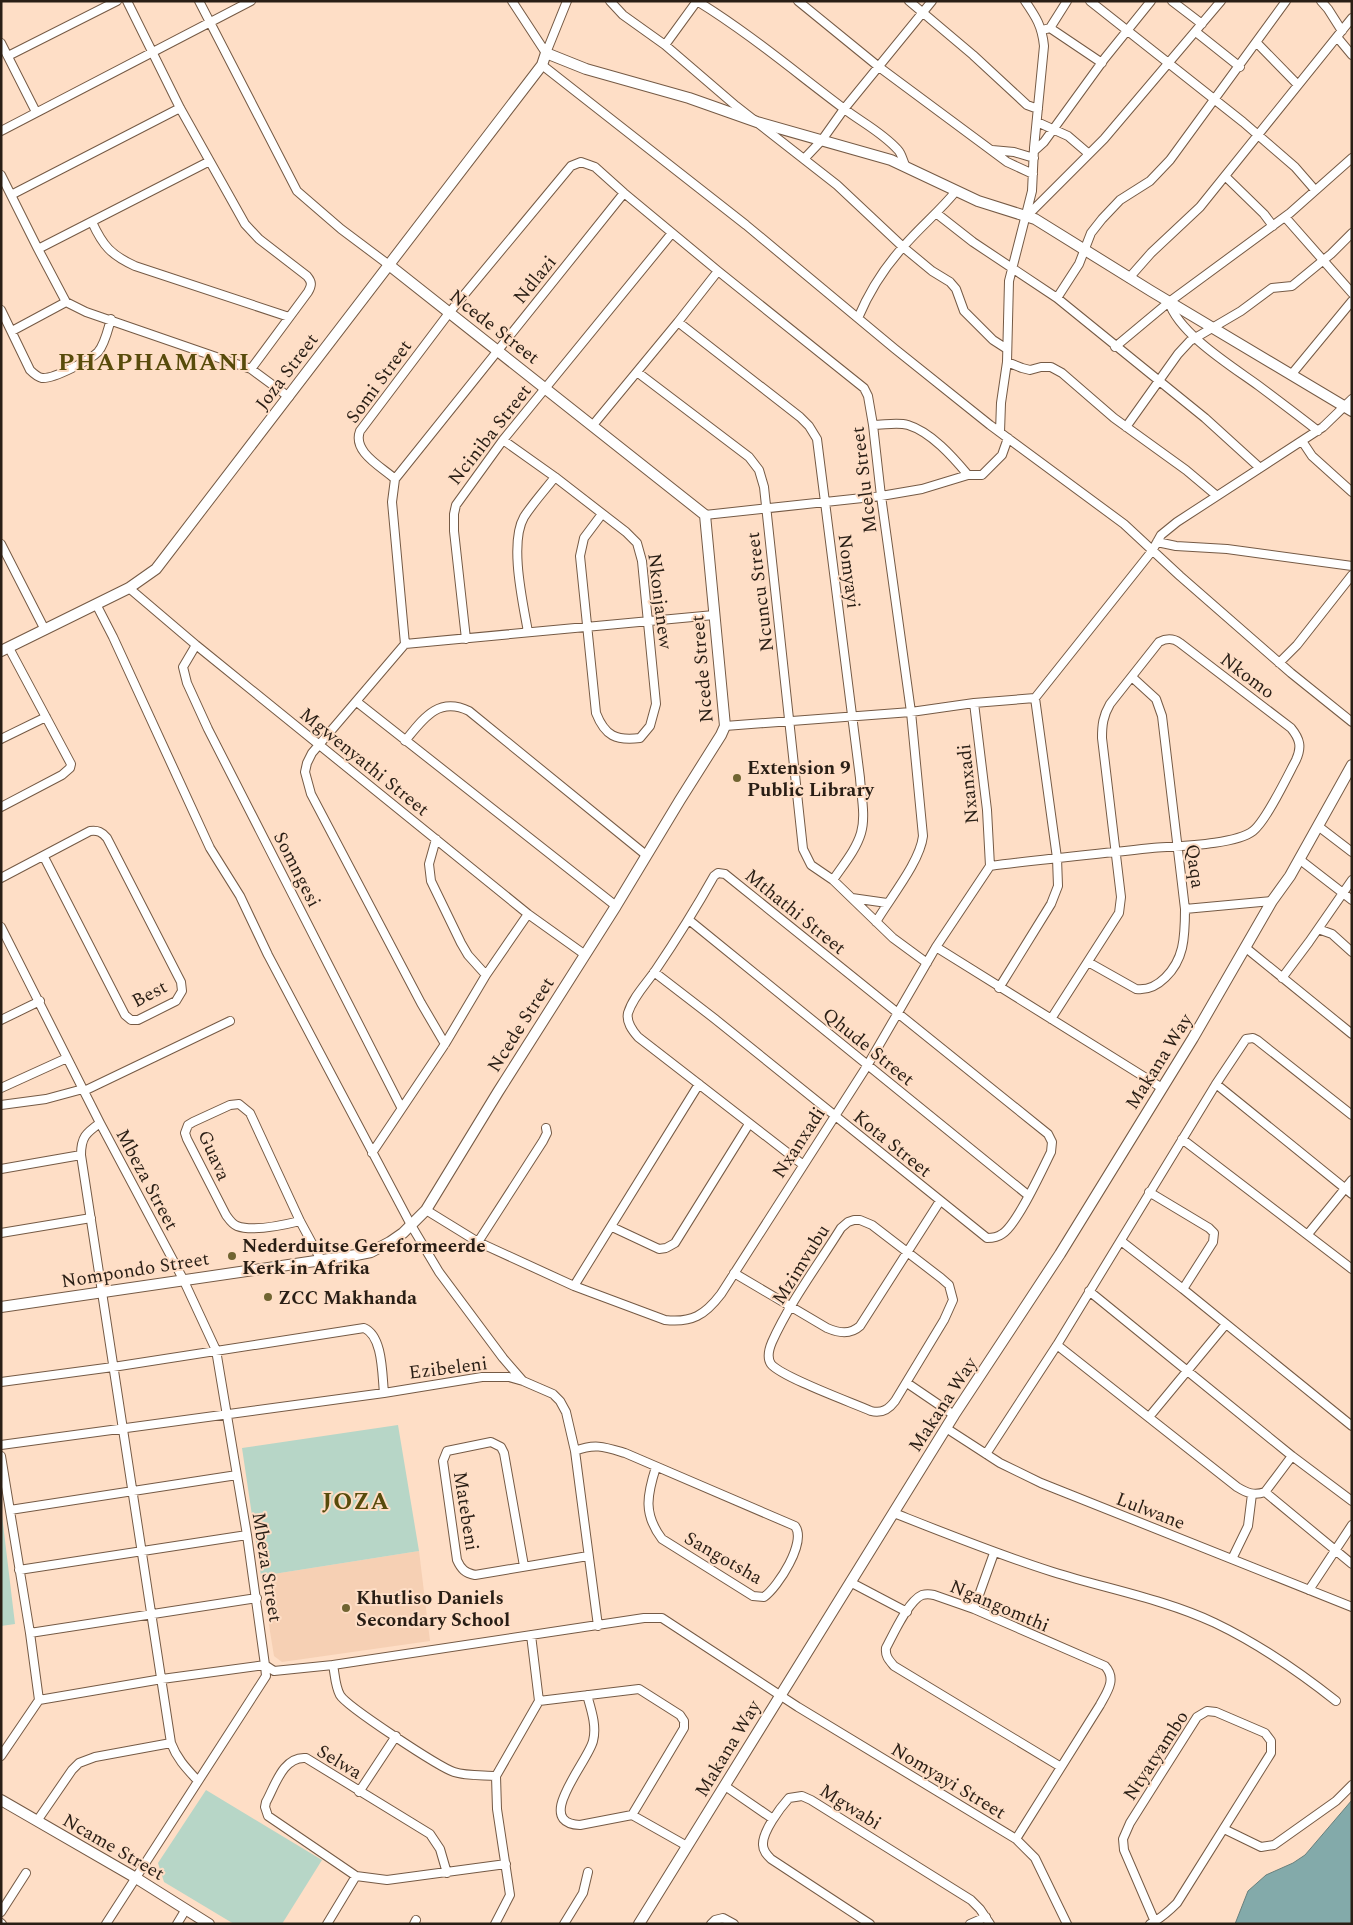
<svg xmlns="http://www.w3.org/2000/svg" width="1353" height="1925" font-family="Spectral,serif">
	<rect width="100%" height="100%" fill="#fedec6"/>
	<path fill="#f6d0b4" d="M419 1551 430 1641 282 1662 274 1656 261 1576Z"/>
	<path fill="#b7d6c7" d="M398 1425 419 1551 261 1576 242 1448Z
		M1 1507 15 1624 1 1626Z
		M206 1790 322 1860 282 1924H234L164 1882 158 1863Z"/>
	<path fill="#83aaaa" stroke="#68807d" d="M1352 1800V1924H1235L1248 1891 1266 1875 1293 1863 1305 1855Z"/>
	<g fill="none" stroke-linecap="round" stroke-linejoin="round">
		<defs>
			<path id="minor" d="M127 1 180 108 245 224 259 239 307 276C312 282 312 285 308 292L251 369
				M199 1 297 191 341 229 389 265
				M512 1 546 53
				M610 1 623 15 665 45 736 106 837 185 903 247 932 271 950 282 956 289 964 311 993 340 1007 349
				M697 1C749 33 795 72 843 108 861 122 882 132 898 150 902 154 903 162 906 167
				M798 1 879 67 1007 162 1033 174
				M909 1 973 55 1027 105 1038 109
				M1090 1 1243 122 1295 167 1315 190
				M1172 1 1202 24
				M1321 1 1328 9 1342 31
				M1050 28 1102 63
				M1046 29 1050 28 1067 1
				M1196 32 1240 67
				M1337 37 1352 55
				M1 43 36 112
				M1257 43 1298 85
				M665 45 697 1
				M546 53 567 1
				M8 56 117 1
				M542 65 746 225 895 349 990 425 1124 524 1180 576 1291 673 1352 722
				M1037 122 1068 136 1089 154
				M1 131 251 1
				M992 150 1014 152 1034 158
				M1034 151 1044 142 1105 58 1151 1
				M804 159 822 140 844 109 932 1
				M1 175 38 249 66 302 86 312 251 369 289 397
				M1225 176 1264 214 1273 226
				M11 195 180 108
				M936 213 973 242 1057 298 1205 418 1260 468
				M1028 215 1104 139 1221 1
				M1285 217 1352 293
				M92 222C103 246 111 255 135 266L289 317
				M38 249 208 162
				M1129 278 1151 253 1200 207 1352 18
				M1057 298 1079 264 1091 233 1102 219 1120 200 1150 181 1170 160 1286 1
				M1169 302C1179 334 1233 367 1259 386 1279 401 1299 416 1318 431
				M1 310 30 370C33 373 37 377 42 378 54 379 90 360 98 352 105 344 108 329 111 319
				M858 318C869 292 884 268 903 247 920 227 940 211 956 191
				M678 322 800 417 809 426 817 439 860 778C861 795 866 816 861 833 856 850 843 865 833 880
				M12 331 66 302
				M1115 347 1169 302 1290 213 1352 158
				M1007 362 1022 368 1030 370 1041 367H1051L1062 373 1114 418 1186 470 1217 496
				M637 372 749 457 759 470 764 487 803 849 811 865 833 880 893 938 927 963
				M1291 375 1352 301
				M593 425 678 322 718 271
				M873 425C885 425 897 422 908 425 931 432 953 457 968 475
				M1126 427 1178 354 1190 341 1241 311 1272 288 1292 286 1331 254 1352 233
				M1000 432 1001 403 1007 362 1009 281 1032 191 1034 148 1044 46C1042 26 1036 17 1025 1
				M503 440 555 477 626 532 637 543 642 561 656 704 650 726 640 738C616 741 605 736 596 713L580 556 584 538 602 514
				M1302 441 1312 456 1352 492
				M395 479C382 467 352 452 360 431L449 313 571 166 581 162 595 167 624 193 718 271 864 388 868 396 873 425 881 496 911 712 923 836C920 862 890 898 876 922
				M705 515 881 496 922 489 968 475H982L1002 455 1008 438
				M1157 542 1176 546 1227 549 1352 566
				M1 544 45 630
				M129 588 196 645 528 914 584 954
				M96 604 113 637 210 848 240 896 268 955 411 1225 439 1272 503 1358 523 1381
				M528 632C523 603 509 543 524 517 533 503 545 490 555 477
				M466 639 454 531V514L456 505 503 440 672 233
				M405 644 714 615
				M196 645 183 667 187 683 208 729 401 1107
				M1279 663 1297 645 1352 575
				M357 702 616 906
				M725 726 911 712 974 703 1035 698 1152 551 1161 535 1177 522 1323 427 1352 399
				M1 739 46 717
				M405 741C423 719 438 696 469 711L646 855
				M1 807 62 775 70 768 71 764 9 648
				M1318 826 1352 852
				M436 839 429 864 431 881 461 943 468 955 486 975
				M1299 859 1352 900
				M990 866C1044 859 1098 854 1152 848 1176 846 1235 845 1253 831 1266 821 1287 777 1296 760 1302 747 1300 739 1291 728L1180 643C1173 638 1167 638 1159 642L1110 704C1103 716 1102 725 1102 738L1121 897 1119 913 1051 1019
				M1 878 90 831C98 830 102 832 107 838L181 982 182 991 176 1001 138 1020H131L125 1015 44 857
				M852 898 887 903
				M1185 909 1272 901
				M689 920 1029 1196
				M1 927 100 1123 183 1279 216 1350 247 1535 265 1665 266 1676 106 1924
				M1318 929 1332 934 1352 952
				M936 947 1162 1088
				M1246 948 1352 1034
				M1088 962 1136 989C1158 992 1177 969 1182 948 1185 935 1185 922 1185 909L1162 716 1156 699 1133 678
				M654 972 715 1019 987 1238C992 1238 998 1237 1002 1234 1017 1225 1042 1170 1051 1152L1052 1142 1048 1134 725 874 718 873 714 876C696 908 676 940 655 971 646 984 633 997 628 1013 626 1022 632 1030 638 1037L802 1164
				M1282 978 1309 942 1352 880
				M999 988 1051 904 1058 886 1057 858 1035 698
				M1 1020 40 1001
				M445 1044 421 1003 311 794 305 772 307 763 312 753 405 644 392 502 395 479 624 193
				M1216 1084 1352 1194
				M1 1088 67 1058
				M84 1091 230 1021
				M1 1105 46 1099 83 1089
				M100 1123C86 1133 81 1137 81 1155L171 1743C177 1759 187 1769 198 1781
				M1182 1139 1352 1269
				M372 1153 445 1044 486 975 528 914
				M1 1169 81 1155
				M1149 1192 1209 1228 1214 1233 1213 1242 1183 1289
				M426 1210 478 1242 574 1286 665 1320C692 1323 705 1315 721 1294L867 1066 936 947 990 866 987 810 974 703
				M854 1220H860L872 1225 941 1278 949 1285 953 1300 944 1320 895 1401C889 1409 882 1414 871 1411 853 1403 781 1377 771 1364 767 1358 769 1349 772 1342 790 1302 818 1265 841 1228L848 1222Z
				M300 1221C284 1225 253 1232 237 1226 232 1224 229 1219 226 1215L187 1139 185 1133 188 1125 193 1122 230 1105 239 1104 250 1113 300 1221 321 1260
				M612 1227 659 1249 666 1248 675 1243 749 1124
				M1 1233 91 1218
				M1308 1234 1352 1180
				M1121 1241 1183 1289 1352 1426
				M478 1242 543 1141 547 1133 546 1128
				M734 1273 827 1328C839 1333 850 1335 860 1326L940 1201
				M574 1286 699 1084
				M1089 1291 1292 1456 1352 1501
				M1057 1345 1237 1487C1247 1493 1254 1496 1265 1492L1292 1456
				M1 1382 113 1367 364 1328C383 1336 382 1374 384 1393
				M907 1383 954 1415
				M1149 1417 1226 1324
				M946 1428 1000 1463 1041 1483 1352 1607
				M1 1445 384 1393 482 1377H509L523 1381 553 1394 560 1401 566 1412 575 1451 598 1626
				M575 1451C595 1443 605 1447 625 1453L795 1526C807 1542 778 1587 764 1597L753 1596 662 1539C643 1514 647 1495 656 1467
				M986 1454 1057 1345 1216 1084 1246 1039 1253 1038 1257 1040 1352 1115
				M1 1456 30 1633 39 1700
				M1265 1492 1352 1564
				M10 1510 237 1475
				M894 1513C947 1534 999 1555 1053 1572 1107 1589 1164 1599 1215 1623 1259 1644 1298 1671 1336 1701
				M1232 1559 1248 1526 1252 1494
				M524 1566 504 1453 501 1447 491 1442 447 1451 443 1461 457 1560C461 1569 465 1573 475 1575L588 1556
				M19 1570 247 1535
				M850 1582 907 1612
				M1309 1590 1352 1525
				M974 1609 994 1553
				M30 1633 257 1598
				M265 1665 274 1671 333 1665 644 1618H662L798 1707 1016 1839 1035 1858 1067 1924
				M333 1665C335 1674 335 1686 340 1695 346 1706 439 1767 454 1772 466 1776 482 1775 496 1776
				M587 1695C591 1709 597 1726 593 1741 588 1762 532 1823 580 1825L632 1815 687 1846
				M539 1701 639 1689 680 1715 684 1721V1728L632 1815
				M1 1756 39 1700 162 1679 265 1665
				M725 1786 773 1819
				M359 1792 396 1736
				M37 1821 72 1770 79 1763 95 1757 171 1743
				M1224 1829 1261 1847 1274 1845 1336 1801 1352 1785
				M1016 1839 1100 1705C1107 1692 1117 1679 1105 1666L974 1609 934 1595C929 1594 926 1594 922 1595 908 1601 893 1635 886 1648 885 1656 889 1660 894 1666L1061 1767
				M447 1873 440 1849 430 1834 306 1758C283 1756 275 1786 266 1802L265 1807 268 1816 356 1876 387 1880 506 1864
				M1 1912 26 1873
				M1 1923 2 1924
				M177 1924 186 1909
				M327 1924 356 1876
				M414 1924 416 1920
				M495 1924 510 1895 497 1809 496 1776 539 1701 531 1635
				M564 1924 583 1893 588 1872
				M711 1924 715 1920 723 1918 734 1924
				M870 1924 771 1859C767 1855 763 1851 763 1845 762 1832 780 1808 789 1798L802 1796 811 1800 971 1900 980 1909 990 1924
				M970 1924 986 1917
				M1150 1924C1160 1919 1169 1911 1177 1903L1271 1753V1741L1265 1733 1216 1712 1207 1711 1197 1717 1130 1823 1123 1839 1124 1850 1155 1922"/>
			<path id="tertiary" d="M1 651 129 588 156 569 542 65 546 53 586 69 689 98 757 122 891 160 978 201 1035 219 1151 291 1352 411
				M1 1307 356 1255 371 1252 390 1242 403 1233 426 1210 498 1092 616 906 680 800 721 735 725 726 705 515 389 265
				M1 1800 136 1878 209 1924
				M639 1924 954 1415 1060 1254 1193 1038 1272 901 1290 876 1352 765"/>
		</defs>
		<use href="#minor" stroke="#755a45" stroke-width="10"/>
		<use href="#tertiary" stroke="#755a45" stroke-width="12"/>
		<use href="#minor" stroke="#fff" stroke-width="8"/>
		<use href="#tertiary" stroke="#fff" stroke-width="10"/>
	</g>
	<g fill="#706431" stroke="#fedec6" stroke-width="2">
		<circle cx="737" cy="778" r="5"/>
		<circle cx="232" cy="1256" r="5"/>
		<circle cx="268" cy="1297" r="5"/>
		<circle cx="346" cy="1608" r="5"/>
	</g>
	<g text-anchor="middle" stroke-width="4" stroke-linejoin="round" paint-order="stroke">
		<g font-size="19" fill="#291e15" stroke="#fedec6">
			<text transform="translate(534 279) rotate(-51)" y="7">Ndlazi</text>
			<text transform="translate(495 326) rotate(38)" y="7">Ncede Street</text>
			<text transform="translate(286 371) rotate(-53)" y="7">Joza Street</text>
			<text transform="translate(378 381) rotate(-54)" y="7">Somi Street</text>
			<text transform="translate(489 434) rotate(-52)" y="7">Nciniba Street</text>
			<text transform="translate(863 480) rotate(-97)" y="7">Mcelu Street</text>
			<text transform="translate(850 571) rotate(83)" y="7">Nomyayi</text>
			<text transform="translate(759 592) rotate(-97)" y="7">Ncuncu Street</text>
			<text transform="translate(661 601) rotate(83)" y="7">Nkonjanew</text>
			<text transform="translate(701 669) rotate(-95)" y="7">Ncede Street</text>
			<text transform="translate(1248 675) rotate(37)" y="7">Nkomo</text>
			<text transform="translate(365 761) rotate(39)" y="7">Mgwenyathi Street</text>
			<text transform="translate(967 784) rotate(-96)" y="7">Nxanxadi</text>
			<text transform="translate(1196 866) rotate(82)" y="7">Qaqa</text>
			<text transform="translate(298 869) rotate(63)" y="7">Somngesi</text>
			<text transform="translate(796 911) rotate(39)" y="7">Mthathi Street</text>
			<text transform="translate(149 993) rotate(-28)" y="7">Best</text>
			<text transform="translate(520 1024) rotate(-58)" y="7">Ncede Street</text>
			<text transform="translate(869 1046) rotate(39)" y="7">Qhude Street</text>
			<text transform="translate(1158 1061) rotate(-58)" y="7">Makana Way</text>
			<text transform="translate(798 1142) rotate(-57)" y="7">Nxanxadi</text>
			<text transform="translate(893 1143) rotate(39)" y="7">Kota Street</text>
			<text transform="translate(215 1155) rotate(66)" y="7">Guava</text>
			<text transform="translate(148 1179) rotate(62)" y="7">Mbeza Street</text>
			<text transform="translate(800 1264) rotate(-58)" y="7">Mzimvubu</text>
			<text transform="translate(135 1269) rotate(-9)" y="7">Nompondo Street</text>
			<text transform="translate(448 1367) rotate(-7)" y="7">Ezibeleni</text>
			<text transform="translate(942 1404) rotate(-57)" y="7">Makana Way</text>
			<text transform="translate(1151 1510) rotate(21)" y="7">Lulwane</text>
			<text transform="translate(467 1511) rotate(81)" y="7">Matebeni</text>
			<text transform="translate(724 1557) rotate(30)" y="7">Sangotsha</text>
			<text transform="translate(268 1567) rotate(81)" y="7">Mbeza Street</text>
			<text transform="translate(1000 1605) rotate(23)" y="7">Ngangomthi</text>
			<text transform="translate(727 1748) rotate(-59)" y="7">Makana Way</text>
			<text transform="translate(1155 1755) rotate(-57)" y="7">Ntyatyambo</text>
			<text transform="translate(340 1761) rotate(31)" y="7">Selwa</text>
			<text transform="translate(949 1780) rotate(31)" y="7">Nomyayi Street</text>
			<text transform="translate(851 1806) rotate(32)" y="7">Mgwabi</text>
			<text transform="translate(114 1846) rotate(30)" y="7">Ncame Street</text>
		</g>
		<g font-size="19" font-weight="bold" fill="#291e15" stroke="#fedec6" text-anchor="start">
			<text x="747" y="774">Extension 9<tspan x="747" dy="22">Public Library</tspan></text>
			<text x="242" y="1252">Nederduitse Gereformeerde<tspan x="242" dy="22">Kerk in Afrika</tspan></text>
			<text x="278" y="1304">ZCC Makhanda</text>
			<text x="356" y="1604">Khutliso Daniels<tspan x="356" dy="22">Secondary School</tspan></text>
		</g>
		<g font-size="24" font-weight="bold" letter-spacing="1" fill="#584b0b" stroke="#fedec6">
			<text x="154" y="370">PHAPHAMANI</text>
			<text x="356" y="1509">JOZA</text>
		</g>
	</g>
	<rect width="1353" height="1925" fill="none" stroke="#291e15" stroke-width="5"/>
</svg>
